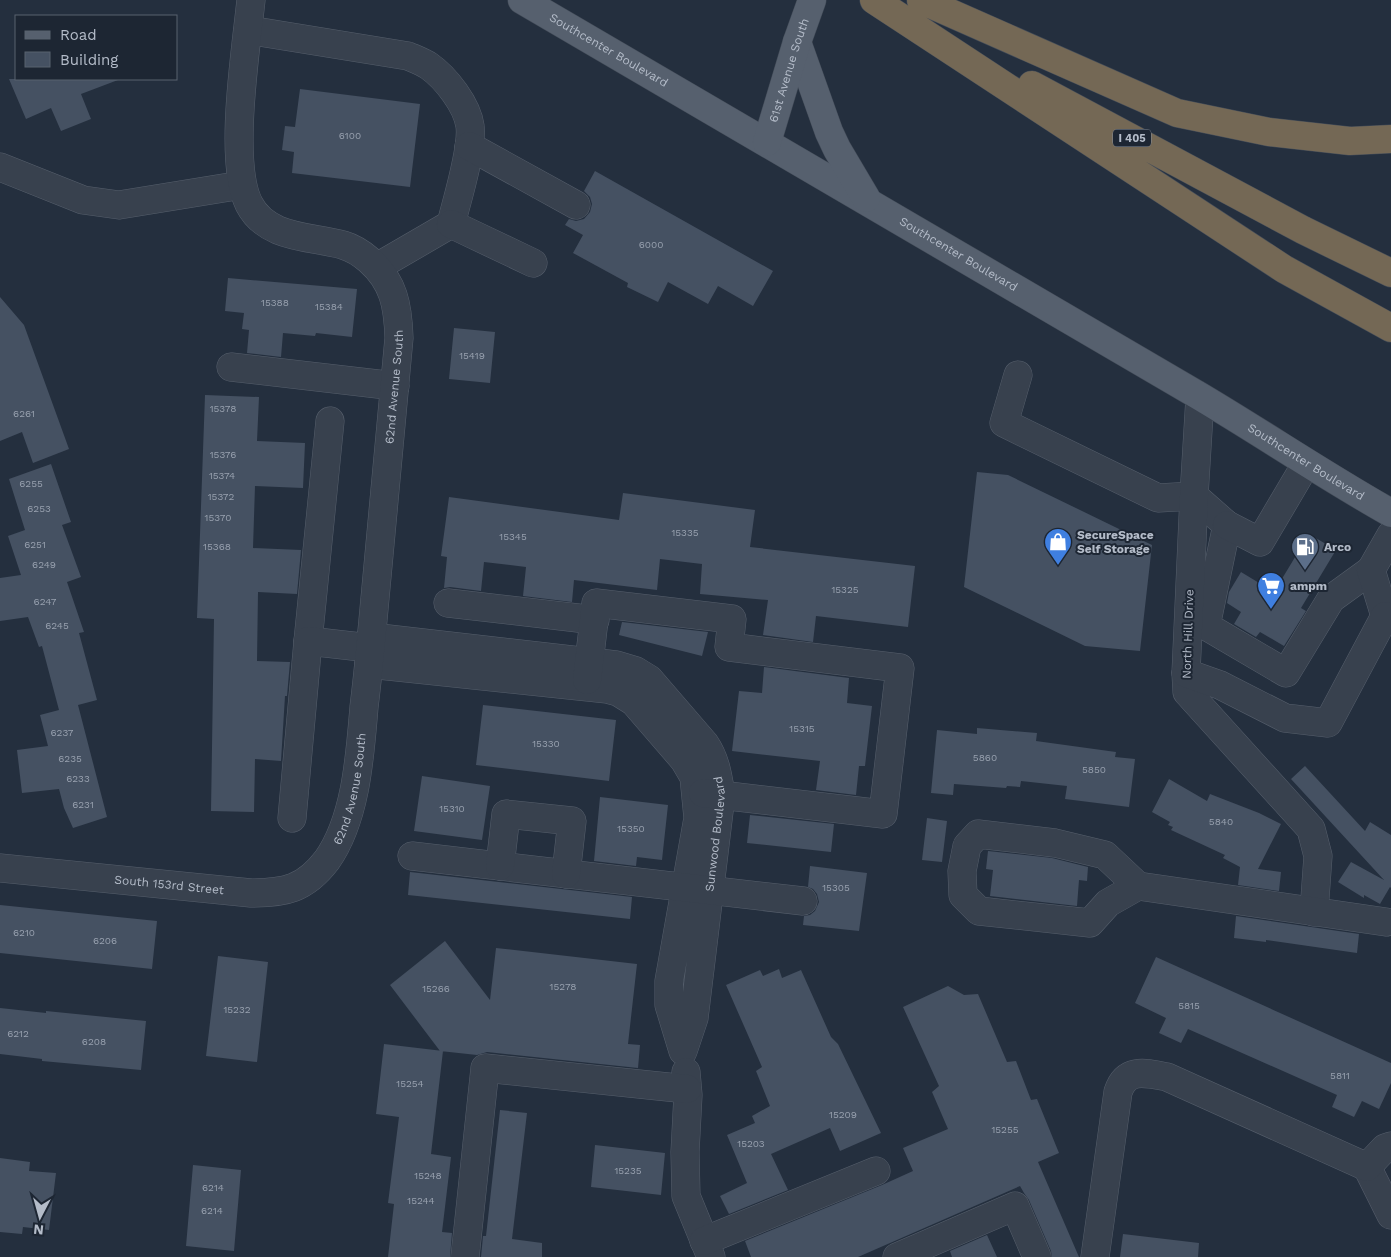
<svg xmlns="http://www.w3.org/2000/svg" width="1391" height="1257" font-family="'Work Sans',sans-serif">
	<rect width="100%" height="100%" fill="#242f3e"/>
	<path fill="#455162" d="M9 79H117L118 80 81 94 91 119 61 131 51 108 26 119Z
		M300 89 420 104 410 187 292 173 294 152 282 150 285 126 295 127Z
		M595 171 773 271 753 306 718 286 708 304 668 282 658 302 627 287 628 283 573 253 583 235 565 225 569 219 576 221 584 219 590 212 592 204 590 197 584 191Z
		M228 278 357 289 352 337 316 333 315 336 283 333 281 357 247 353 249 330 242 329 244 313 225 311Z
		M0 297 24 325 69 449 33 463 22 432 0 441Z
		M454 328 495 332 490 383 449 379Z
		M205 395 259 397 257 441 305 443 303 488 255 486 253 548 301 550 297 594 258 592 257 661 290 662 287 696H285L281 761 255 759 254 812 211 811 214 619 197 618Z
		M51 464 71 522 62 525 81 577 67 582 84 632 79 633 97 700 78 705 107 817 73 828 64 808 59 789 22 793 17 750 48 746 40 715 59 710 42 646 39 647 28 617 0 621V578L21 575 8 536 25 530 9 479Z
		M977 472 1008 475 1152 545 1140 651 1085 646 964 587Z
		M623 493 755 510 750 547 915 566 908 627 816 616 813 642 763 635 768 600 700 594 702 564 660 559 657 590 574 580 572 602 523 596 526 567 484 562 481 591 450 587 444 588 447 557 441 556 449 497 619 520Z
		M1309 534 1336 550 1301 608 1306 611 1284 646 1260 632 1256 637 1234 624 1241 612 1227 603 1229 592 1241 572 1274 592Z
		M622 622 708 632 702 656 619 635Z
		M764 667 849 678 847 703 872 706 865 766H859L856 795 816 790 820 761 732 751 739 691 762 693Z
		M483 705 616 720 609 781 476 765Z
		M977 728 1037 733 1036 741 1116 752 1115 757 1135 759 1129 807 1065 799 1067 786 1021 781 1020 787 1007 786 1006 788 954 784 953 795 931 793 937 730 977 734Z
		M1305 766 1365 831 1370 822 1391 835V888L1390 887 1380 904 1364 895V898L1338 882 1351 862 1384 880 1291 779Z
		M422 776 490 786 482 840 414 831Z
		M1169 779 1207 801 1210 794 1259 813 1281 824 1258 869 1281 872 1279 891 1238 885 1240 867 1223 858 1225 855 1171 830 1173 827 1168 825 1170 822 1152 812Z
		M600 797 668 805 662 860 637 857 636 866 594 861Z
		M750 815 834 824 831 852 747 843Z
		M927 818 947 821 942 862 922 860Z
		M988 851 1052 858 1088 867 1087 881 1079 880 1077 906 990 896 993 870 986 869Z
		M810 866 867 873 859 931 803 925 804 916 810 915 815 911 819 902 817 894 813 889 808 887Z
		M410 872 632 897 630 919 408 895Z
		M0 905 157 921 152 969 0 953Z
		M1236 916 1359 934 1357 953 1266 940V942L1234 938Z
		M445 941 490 1000 496 948 637 964 628 1044 640 1045 638 1068 487 1052 477 1055 440 1051 390 985Z
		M218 956 268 962 257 1062 206 1056Z
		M1156 957 1391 1063V1083L1379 1109 1362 1101 1354 1117 1332 1107 1337 1095 1188 1029 1181 1043 1159 1033 1166 1018 1135 1003Z
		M779 969 782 978 801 970 831 1037 838 1044 881 1133 840 1151 830 1128 771 1154 788 1190 729 1214 720 1196 747 1183 727 1135 755 1123 752 1116 770 1106 756 1071 762 1067 726 985 760 970 763 976Z
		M948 986 964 995 978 994 1007 1062 1016 1061 1031 1100 1037 1099 1059 1153 1038 1162 1079 1257H1052L1051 1251 1029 1200 1024 1193 1020 1186 858 1257H751L745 1241 882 1185 913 1171 903 1148 948 1129 932 1092 939 1086 903 1007Z
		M0 1008 46 1013V1011L146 1021 141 1070 42 1061V1059L0 1054Z
		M384 1044 443 1051 431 1154 451 1157 442 1232 452 1233 450 1257H388L394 1204 388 1203 399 1117 376 1114Z
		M500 1110 527 1113 512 1239 542 1243V1257H481L483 1236H486Z
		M595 1145 665 1153 661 1195 591 1187Z
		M0 1158 30 1162 29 1171 56 1173 49 1230 23 1227 22 1234 0 1232Z
		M193 1165 241 1170 234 1251 186 1246Z
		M1123 1234 1199 1243 1198 1257H1120Z
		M987 1235 997 1257H952L950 1251Z"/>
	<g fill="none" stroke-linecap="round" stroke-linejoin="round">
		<defs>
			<g id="minor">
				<path d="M248 30 408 56C415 59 423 62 429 66 446 78 467 105 470 126 473 149 457 200 451 224L377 267"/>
				<path d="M469 146 576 205"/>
				<path d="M0 167 83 200 119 205 242 185"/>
				<path d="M451 224 533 263"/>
				<path d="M231 367 395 386"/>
				<path d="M1018 375 1004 423 1158 498 1194 496 1227 525 1206 626 1286 673 1331 599 1371 570"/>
				<path d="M1200 397 1194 496 1186 673 1187 692 1311 829 1318 856 1314 912"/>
				<path d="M1227 525 1260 542 1306 464"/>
				<path d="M448 603 595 620"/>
				<path d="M1385 616 1371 570 1391 535"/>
				<path d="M308 641 330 421"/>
				<path id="s1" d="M369 664 607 689 618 692 634 702 684 760 694 777 698 818 669 981V1005L683 1051 694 1018 721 795C718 777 716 760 705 744L649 679 636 671 616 665 371 637"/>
				<path d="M1186 673 1220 685 1285 718 1328 723 1385 616 1391 619"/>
				<path d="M587 680 596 603 732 619 729 647 900 668 883 814 703 793"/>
				<path d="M292 818 308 641 370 648"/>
				<path d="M412 856 803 901"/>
				<path d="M500 866 506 814 572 821 566 874"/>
				<path id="s2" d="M0 868 251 893C285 893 305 889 327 860 356 819 360 756 364 707 368 675 371 642 374 609 382 519 391 429 399 338 398 306 394 282 369 260 361 253 353 248 343 245 310 236 267 239 249 204 228 162 246 49 251 0"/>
				<path d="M1138 886 1108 903 1090 923 979 911 963 895 962 871 967 846 978 834 1055 843 1105 855 1138 886 1386 922"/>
				<path d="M686 1072 688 1095 685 1152 686 1196 711 1257"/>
				<path d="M1367 1167 1391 1215"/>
				<path d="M704 1241 876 1171"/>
				<path d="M465 1257 485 1068 687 1089"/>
				<path d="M897 1257 1015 1206 1037 1257"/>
				<path d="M1095 1257 1118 1092C1126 1067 1146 1073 1167 1077L1367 1167 1385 1148 1391 1146"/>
			</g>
			<g id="major">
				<path id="s3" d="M522 0C748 130 972 262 1196 394 1262 433 1325 476 1391 513"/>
				<path d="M797 42 829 132 837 149 866 198"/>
				<path id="s4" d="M767 142 797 42 812 0"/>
			</g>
			<path id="highway" d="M874 0 1284 269 1391 328
				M921 0 1177 113 1269 132 1350 141 1391 139
				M1032 85 1303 230 1391 273"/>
		</defs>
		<use href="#minor" stroke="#565f6c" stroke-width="29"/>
		<use href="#major" stroke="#414a57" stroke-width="29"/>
		<use href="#highway" stroke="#434c59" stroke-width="29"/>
		<use href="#minor" stroke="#38414e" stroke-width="28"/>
		<use href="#major" stroke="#56606e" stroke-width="28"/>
		<use href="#highway" stroke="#746855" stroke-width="28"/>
	</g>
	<defs>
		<symbol id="shop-pin" viewBox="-11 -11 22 30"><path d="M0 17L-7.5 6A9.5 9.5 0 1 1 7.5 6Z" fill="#3f7fe0" stroke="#1d2633"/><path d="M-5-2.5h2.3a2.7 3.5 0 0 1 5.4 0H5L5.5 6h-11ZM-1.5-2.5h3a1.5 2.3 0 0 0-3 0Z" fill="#fff"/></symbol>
		<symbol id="fuel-pin" viewBox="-11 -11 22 30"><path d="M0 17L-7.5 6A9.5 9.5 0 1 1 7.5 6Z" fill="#5c6f8a" stroke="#1d2633"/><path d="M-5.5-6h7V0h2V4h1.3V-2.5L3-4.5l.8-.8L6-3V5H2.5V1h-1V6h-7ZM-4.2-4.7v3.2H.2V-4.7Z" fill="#fff"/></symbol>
		<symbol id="supermarket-pin" viewBox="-11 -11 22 30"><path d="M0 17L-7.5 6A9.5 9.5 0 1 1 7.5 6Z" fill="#3f7fe0" stroke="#1d2633"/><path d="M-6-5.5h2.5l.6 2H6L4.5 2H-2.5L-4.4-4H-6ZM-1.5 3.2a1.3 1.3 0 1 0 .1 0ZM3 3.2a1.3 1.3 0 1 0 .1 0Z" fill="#fff"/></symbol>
	</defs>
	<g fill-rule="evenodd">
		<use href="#shop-pin" x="1042" y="526" width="32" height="43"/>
		<use href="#fuel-pin" x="1289" y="531" width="32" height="43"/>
		<use href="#supermarket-pin" x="1255" y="570" width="32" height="43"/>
	</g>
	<g text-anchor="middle" stroke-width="4" stroke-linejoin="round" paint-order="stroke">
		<g font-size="10" fill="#98a1af">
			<text x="350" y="139">6100</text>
			<text x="651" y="248">6000</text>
			<text x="275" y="306">15388</text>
			<text x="329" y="310">15384</text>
			<text x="472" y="359">15419</text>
			<text x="223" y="412">15378</text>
			<text x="24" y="417">6261</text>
			<text x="223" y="458">15376</text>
			<text x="222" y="479">15374</text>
			<text x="31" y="487">6255</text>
			<text x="221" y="500">15372</text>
			<text x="39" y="512">6253</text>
			<text x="218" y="521">15370</text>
			<text x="685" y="536">15335</text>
			<text x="513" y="540">15345</text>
			<text x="35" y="548">6251</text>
			<text x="217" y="550">15368</text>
			<text x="44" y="568">6249</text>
			<text x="845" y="593">15325</text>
			<text x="45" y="605">6247</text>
			<text x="57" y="629">6245</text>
			<text x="802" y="732">15315</text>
			<text x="62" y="736">6237</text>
			<text x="546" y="747">15330</text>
			<text x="985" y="761">5860</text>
			<text x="70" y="762">6235</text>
			<text x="1094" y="773">5850</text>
			<text x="78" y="782">6233</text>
			<text x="83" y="808">6231</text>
			<text x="452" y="812">15310</text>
			<text x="1221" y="825">5840</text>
			<text x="631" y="832">15350</text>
			<text x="836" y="891">15305</text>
			<text x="24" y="936">6210</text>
			<text x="105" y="944">6206</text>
			<text x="563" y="990">15278</text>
			<text x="436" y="992">15266</text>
			<text x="1189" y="1009">5815</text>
			<text x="237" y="1013">15232</text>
			<text x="18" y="1037">6212</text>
			<text x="94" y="1045">6208</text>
			<text x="1340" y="1079">5811</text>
			<text x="410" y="1087">15254</text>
			<text x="843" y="1118">15209</text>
			<text x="1005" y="1133">15255</text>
			<text x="751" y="1147">15203</text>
			<text x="628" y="1174">15235</text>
			<text x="428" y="1179">15248</text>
			<text x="213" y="1191">6214</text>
			<text x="421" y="1204">15244</text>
			<text x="212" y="1214">6214</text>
		</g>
		<rect fill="#1d2633" stroke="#878f9c" stroke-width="1" x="1113" y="129.5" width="38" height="17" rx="4"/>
		<g font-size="11" font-weight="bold" fill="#b4bcc9">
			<text x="1132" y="142">I 405</text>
		</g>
		<g font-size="12" fill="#b4bcc9" stroke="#1d2633">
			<text dy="4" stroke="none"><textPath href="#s3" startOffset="100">Southcenter Boulevard</textPath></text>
			<text dy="4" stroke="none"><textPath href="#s4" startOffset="75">61st Avenue South</textPath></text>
			<text dy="4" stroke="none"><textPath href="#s3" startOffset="505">Southcenter Boulevard</textPath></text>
			<text dy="4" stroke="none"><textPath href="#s2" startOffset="820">62nd Avenue South</textPath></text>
			<text dy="4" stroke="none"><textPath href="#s3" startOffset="910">Southcenter Boulevard</textPath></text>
			<text transform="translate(1188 634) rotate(-88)" y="4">North Hill Drive</text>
			<text dy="4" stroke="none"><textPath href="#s2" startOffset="415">62nd Avenue South</textPath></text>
			<text dy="4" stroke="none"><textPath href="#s1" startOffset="865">Sunwood Boulevard</textPath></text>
			<text dy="4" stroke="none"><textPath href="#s2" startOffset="170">South 153rd Street</textPath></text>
		</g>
		<g font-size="12" font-weight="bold" fill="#b4bcc9" stroke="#1d2633" text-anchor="start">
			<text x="1077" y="539">SecureSpace<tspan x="1077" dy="14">Self Storage</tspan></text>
			<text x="1324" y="551">Arco</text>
			<text x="1290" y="590">ampm</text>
		</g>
	</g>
	<rect x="15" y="15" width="162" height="65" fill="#1d2633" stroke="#59626f"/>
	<rect x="25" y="31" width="25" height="8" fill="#56606e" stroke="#59626f"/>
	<text x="60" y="40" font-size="15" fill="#b4bcc9">Road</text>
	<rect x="25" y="52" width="25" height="15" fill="#455162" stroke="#59626f"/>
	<text x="60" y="65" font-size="15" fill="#b4bcc9">Building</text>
	<g transform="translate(40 1217) rotate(186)" stroke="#1d2633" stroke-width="4" paint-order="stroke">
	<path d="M0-4L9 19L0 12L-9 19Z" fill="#b4bcc9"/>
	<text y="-8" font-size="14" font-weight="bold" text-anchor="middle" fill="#b4bcc9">N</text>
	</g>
</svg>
